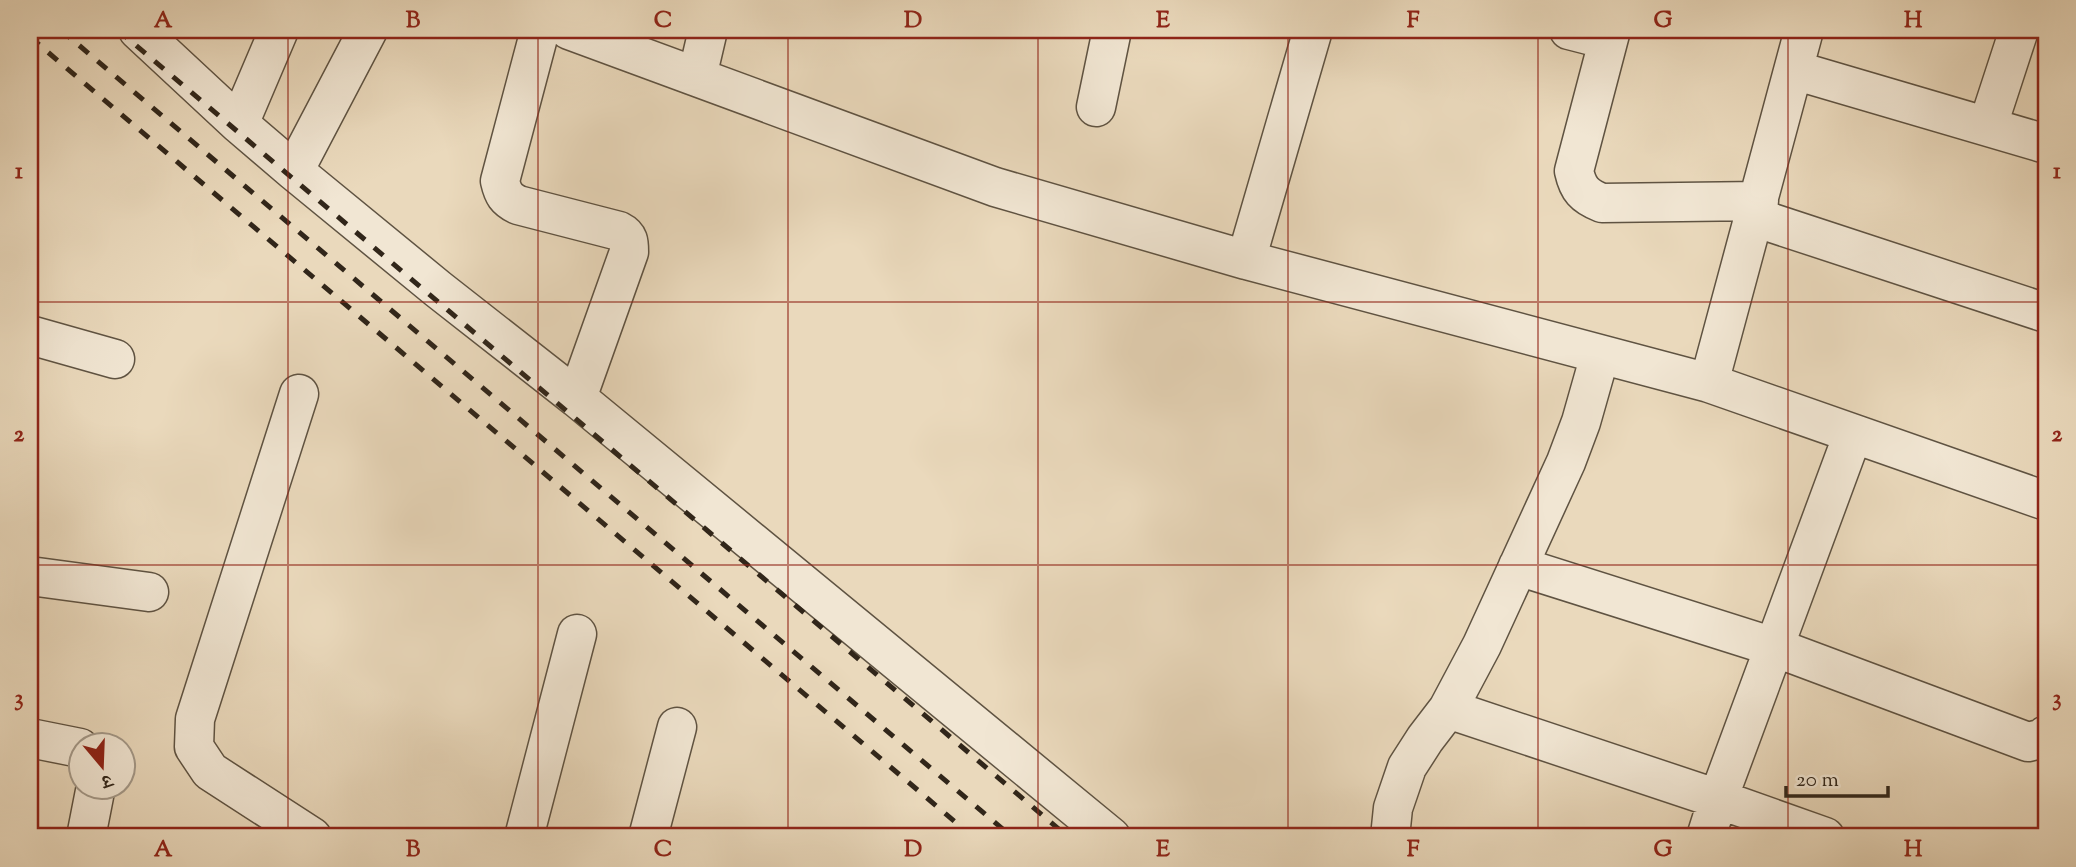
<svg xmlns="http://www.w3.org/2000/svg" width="2076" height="867" font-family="'Sorts Mill Goudy','Noto Serif Devanagari',serif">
	<rect width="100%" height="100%" fill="#ead9bc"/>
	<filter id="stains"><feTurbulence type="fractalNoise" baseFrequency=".00286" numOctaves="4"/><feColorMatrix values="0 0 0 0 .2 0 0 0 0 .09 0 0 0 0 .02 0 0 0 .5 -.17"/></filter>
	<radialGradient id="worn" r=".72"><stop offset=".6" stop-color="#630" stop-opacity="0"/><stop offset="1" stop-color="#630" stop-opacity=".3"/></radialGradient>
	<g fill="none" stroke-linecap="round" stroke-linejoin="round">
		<defs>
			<path id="minor" d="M138 30 239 124 294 171 438 289 577 398 1111 837
				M540 30 500 181C503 194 506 199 518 205L619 231C629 236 629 242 629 252L577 398
				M569 30 995 187 1246 260 1709 383 1804 30
				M1569 30 1608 40
				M1611 30 1574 171C1578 189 1584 196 1602 203L1759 201
				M1794 70 2046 144
				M697 77 708 30
				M1096 107 1112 30
				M239 124 279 30
				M1988 125 2019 30
				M294 171 368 30
				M1754 217 2046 313
				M1246 260 1313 30
				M30 335 115 359
				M1709 383 2046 501
				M299 394 195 719 194 747 210 771 312 837
				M1518 566 1774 647 2028 742 2044 738 2046 735
				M30 576 149 592
				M1448 709 1718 799 1825 837
				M30 738 80 748
				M86 837 96 786
				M524 837 577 634
				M648 837 677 727
				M1390 837 1393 808 1407 767 1425 739 1448 709 1482 645 1566 462 1581 422 1600 355
				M1706 837 1718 799 1853 434"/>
		</defs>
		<use href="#minor" stroke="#5f5342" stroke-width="41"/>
		<use href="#minor" stroke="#f1e6d3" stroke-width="38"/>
		<path stroke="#31261a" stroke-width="5" stroke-dasharray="12 12" stroke-linecap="butt" d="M61 30 1012 837
			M118 30 1068 837
			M30 37 973 837"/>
	</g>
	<path fill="none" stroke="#8f2418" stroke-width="2" stroke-opacity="0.55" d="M288 30V837M538 30V837M788 30V837M1038 30V837M1288 30V837M1538 30V837M1788 30V837M30 302H2046M30 565H2046"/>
	<rect width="2076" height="867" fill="none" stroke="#ead9bc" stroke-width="77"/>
	<g transform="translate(102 766) rotate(161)"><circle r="33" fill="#f1e6d3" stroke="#a49989" stroke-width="2"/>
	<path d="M0-5L12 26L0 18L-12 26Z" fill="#8f2418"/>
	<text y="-10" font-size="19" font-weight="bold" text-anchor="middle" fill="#31261a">उ</text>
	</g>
	<path d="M1786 786v10h102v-10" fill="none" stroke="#31261a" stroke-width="3.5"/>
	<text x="1796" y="786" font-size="21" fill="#31261a" stroke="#f1e6d3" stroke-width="5" paint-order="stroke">20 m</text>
	<rect x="38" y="38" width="2000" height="790" fill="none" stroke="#8f2418" stroke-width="2.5"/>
	<g font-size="23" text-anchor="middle" font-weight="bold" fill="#8f2418">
		<text x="163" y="27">A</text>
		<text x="413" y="27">B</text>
		<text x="663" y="27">C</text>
		<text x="913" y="27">D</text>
		<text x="1163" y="27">E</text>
		<text x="1413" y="27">F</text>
		<text x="1663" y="27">G</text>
		<text x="1913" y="27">H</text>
		<text x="19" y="178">1</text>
		<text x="2057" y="178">1</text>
		<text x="19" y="441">2</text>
		<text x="2057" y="441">2</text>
		<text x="19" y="705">3</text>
		<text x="2057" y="705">3</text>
		<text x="163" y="856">A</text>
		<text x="413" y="856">B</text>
		<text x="663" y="856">C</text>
		<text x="913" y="856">D</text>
		<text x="1163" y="856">E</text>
		<text x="1413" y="856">F</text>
		<text x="1663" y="856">G</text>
		<text x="1913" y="856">H</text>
	</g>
	<rect width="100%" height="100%" filter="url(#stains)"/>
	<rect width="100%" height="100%" fill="url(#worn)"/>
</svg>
